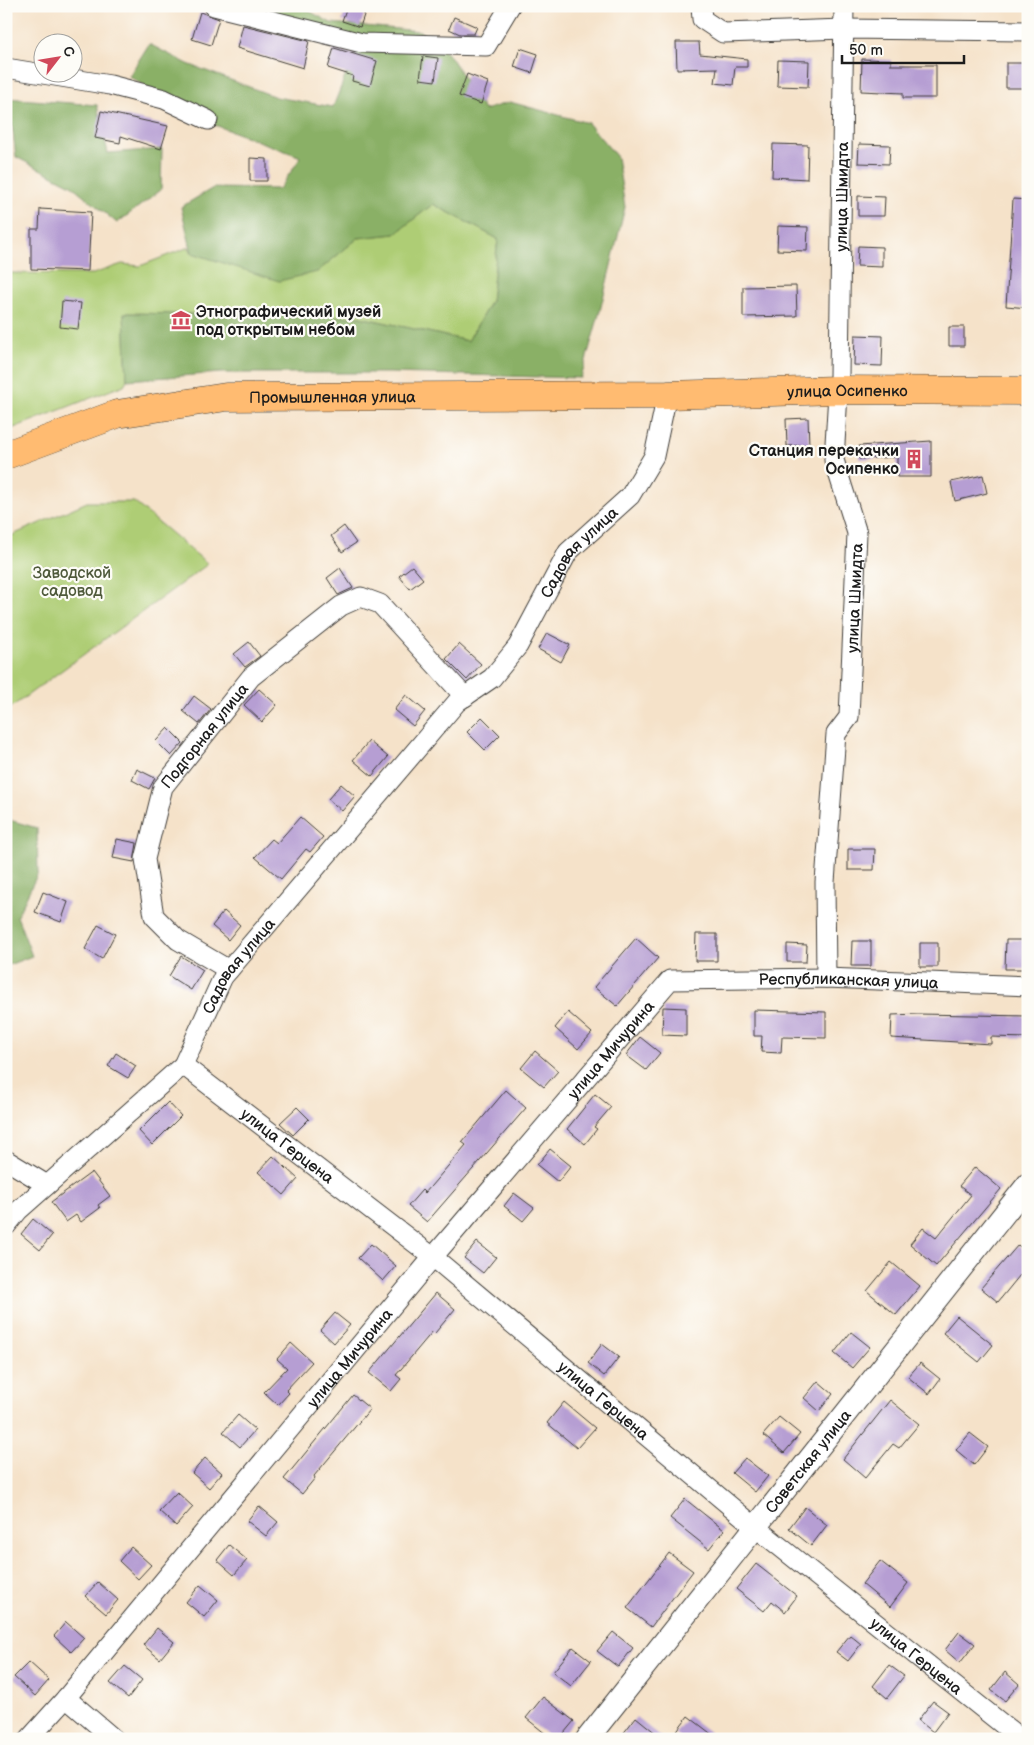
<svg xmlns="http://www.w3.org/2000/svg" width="1034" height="1745" font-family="'Balsamiq Sans',sans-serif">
	<rect width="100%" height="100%" fill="#fdfcf7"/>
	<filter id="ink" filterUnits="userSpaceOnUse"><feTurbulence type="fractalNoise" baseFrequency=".02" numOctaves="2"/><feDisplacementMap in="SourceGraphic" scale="10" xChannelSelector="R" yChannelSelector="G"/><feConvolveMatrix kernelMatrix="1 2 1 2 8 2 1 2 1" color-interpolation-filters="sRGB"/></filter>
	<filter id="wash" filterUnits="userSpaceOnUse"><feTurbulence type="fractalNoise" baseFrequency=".0096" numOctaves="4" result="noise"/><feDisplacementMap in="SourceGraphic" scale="20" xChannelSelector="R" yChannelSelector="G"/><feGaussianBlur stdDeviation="1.12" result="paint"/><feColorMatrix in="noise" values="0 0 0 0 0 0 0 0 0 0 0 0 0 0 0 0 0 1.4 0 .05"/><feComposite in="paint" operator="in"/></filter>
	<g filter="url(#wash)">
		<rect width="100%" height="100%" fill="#f5e2c9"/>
		<path fill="#aecd74" stroke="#657448" d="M433 204 498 239 491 301 468 341 360 317 124 313 127 380 124 385 6 431V273L93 274 122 264 140 266 189 247 192 253 317 272 358 238 395 234Z
			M87 502H134L208 564 6 711V538Z"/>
		<path fill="#8ab066" stroke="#536641" d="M236 6H300L331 23 420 31 451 57 484 110 510 102 588 123 617 157 625 207 600 311 581 378 388 373H221L127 380 124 313 360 317 468 341 491 301 498 239 433 204 395 234 358 238 317 272 279 281 192 253 181 207 213 188 279 189 301 157 188 115 129 76 149 44 188 64 276 97 333 107 358 44Z
			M6 98 97 105 108 153 162 149 161 190 117 223 71 185 16 157 12 124 6 122Z
			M6 819 37 828 38 873 17 916 32 956 6 966Z"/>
		<g id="blocks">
			<path fill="#b69ed3" d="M347 6 366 9 360 27 342 21Z
				M200 12 219 19 211 45 192 39Z
				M454 17 477 27 474 34H460L449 29Z
				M243 25 309 41 303 68 237 48Z
				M676 42H699L700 54 747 59V67H735L733 85 715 83 717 68 677 69Z
				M334 48 377 61 370 86 352 81 353 76 328 68Z
				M520 48 538 54 532 73 514 67Z
				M423 56 438 58 435 81 420 79Z
				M862 59 891 60V65H936V98H903V93L861 91Z
				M778 60 809 61 808 87 777 86Z
				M1006 63H1027V88H1006Z
				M467 74 488 82 481 104 459 96Z
				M101 111 168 126 161 149 121 136 120 143 95 138Z
				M773 144 808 145 807 179 772 177Z
				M859 144 890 145 889 164 858 163Z
				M250 158 267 159V181H250Z
				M858 196 885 197 884 216H858Z
				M1013 199 1028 200V308L1006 306Z
				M40 209 91 212 88 271 31 269V229H39Z
				M778 226 808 227 807 251 777 250Z
				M858 246 882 247V267L857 266Z
				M796 286 797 316 743 317V287Z
				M62 301 81 303 78 329 60 327Z
				M949 327H964V346H949Z
				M855 335 883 336 882 366 854 365Z
				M808 418 809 445 787 446 786 419Z
				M931 441V477H897V457L859 459V446Z
				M983 475 987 493 955 501 951 482Z
				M344 526 356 543 342 552 331 536Z
				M412 566 423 579 410 589 399 576Z
				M340 568 353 588 338 595 327 578Z
				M547 633 570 645 561 662 538 649Z
				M249 642 260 656 245 667 234 654Z
				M459 644 481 664 467 680 446 659Z
				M259 689 277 705 262 722 244 705Z
				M406 695 425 711 413 726 394 710Z
				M194 696 211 709 199 724 183 711Z
				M482 717 500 735 485 750 467 732Z
				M168 728 183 743 171 756 156 741Z
				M369 741 388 757 372 776 353 760Z
				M137 769 155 778 149 789 132 780Z
				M341 784 355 796 342 811 328 799Z
				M300 817 323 837 310 852 306 849 281 879 255 857 272 839 277 843Z
				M117 839 137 843 134 862 113 858Z
				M848 849H875L874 870H848Z
				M43 892 68 902 61 922 35 912Z
				M224 911 240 925 228 940 212 926Z
				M98 925 115 934 102 959 85 949Z
				M696 934H717V961H695Z
				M636 938 658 958 617 1006 594 987Z
				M1006 940H1026L1025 969H1005Z
				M852 941H871V966H851Z
				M920 943H938V967H920Z
				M787 944 807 945 806 962H787Z
				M181 956 203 970 191 990 169 976Z
				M663 1007 686 1008V1036L662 1035Z
				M754 1010 826 1012V1038L782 1037 781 1053 761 1052 762 1036H754Z
				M568 1012 592 1033 578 1049 555 1028Z
				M918 1014 1028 1016V1038L991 1037V1044L891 1038 892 1015Z
				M640 1037 660 1053 646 1070 626 1055Z
				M535 1051 558 1071 544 1087 521 1068Z
				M116 1053 136 1066 128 1078 108 1066Z
				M506 1090 526 1108 427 1222 408 1206 422 1190 425 1193 466 1145 462 1142Z
				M595 1094 611 1107 594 1127 597 1129 585 1144 567 1129Z
				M168 1102 181 1116 152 1145 139 1131Z
				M297 1107 309 1119 293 1135 280 1123Z
				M550 1149 571 1166 558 1182 537 1165Z
				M273 1156 298 1179 284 1195 258 1172Z
				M975 1167 1001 1189 936 1266 910 1244 923 1228 936 1238 971 1195 959 1186Z
				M92 1172 110 1196 98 1205 100 1208 81 1222 76 1215 66 1222 51 1202Z
				M514 1193 534 1208 523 1221 504 1206Z
				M33 1219 52 1235 40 1250 21 1234Z
				M477 1242 496 1257 483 1273 464 1258Z
				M371 1244 396 1266 383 1281 358 1258Z
				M1018 1245 1028 1253V1270L1022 1277 1020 1275 998 1302 981 1288Z
				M891 1262 920 1286 896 1315 867 1291Z
				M436 1293 455 1309 435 1333 433 1331 396 1375 401 1379 391 1391 369 1373Z
				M335 1313 350 1325 334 1343 320 1330Z
				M957 1316 993 1345 979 1362 943 1333Z
				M851 1332 870 1347 852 1368 834 1353Z
				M291 1343 312 1362 286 1390 289 1393 278 1405 264 1392 287 1368 277 1359Z
				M602 1344 619 1357 604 1376 588 1363Z
				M920 1363 940 1379 929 1394 908 1377Z
				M818 1381 833 1394 819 1411 804 1398Z
				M353 1395 370 1409 314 1476 315 1478 302 1494 284 1479Z
				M890 1400 919 1424 899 1448 893 1444 865 1478 843 1459Z
				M564 1402 595 1428 577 1448 547 1423Z
				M238 1415 255 1430 240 1447 223 1432Z
				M779 1417 800 1434 784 1453 763 1435Z
				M970 1433 988 1447 974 1465 956 1450Z
				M205 1458 222 1473 209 1488 192 1473Z
				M745 1458 768 1476 755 1492 732 1473Z
				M177 1492 193 1507 176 1526 159 1511Z
				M685 1499 724 1530 709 1549 670 1518Z
				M259 1506 278 1522 266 1536 247 1521Z
				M805 1507 827 1525 811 1546 789 1528Z
				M229 1545 247 1560 234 1575 217 1560Z
				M131 1547 151 1565 138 1579 119 1561Z
				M669 1553 693 1571 651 1627 627 1608Z
				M880 1561 908 1583 890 1607 862 1584Z
				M756 1564 797 1596 785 1612 772 1601 764 1611 736 1589Z
				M98 1582 118 1600 106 1614 85 1596Z
				M200 1585 218 1600 204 1617 186 1602Z
				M66 1622 84 1638 71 1652 54 1636Z
				M157 1628 174 1642 160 1659 143 1645Z
				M613 1632 633 1648 618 1667 597 1651Z
				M959 1632 975 1644 960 1663 945 1650Z
				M850 1635 861 1644 848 1661 836 1652Z
				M573 1647 591 1661 571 1686 553 1672Z
				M29 1662 49 1680 35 1696 14 1677Z
				M889 1665 904 1676 887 1698 873 1686Z
				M125 1666 142 1680 128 1698 110 1683Z
				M1005 1672 1019 1684 1005 1701 991 1690Z
				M543 1697 574 1721 559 1739H552L526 1718Z
				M933 1701 948 1712 933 1732 918 1720Z
				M688 1716 718 1739H682L675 1733Z
				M636 1717 663 1739H619Z"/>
		</g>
	</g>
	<g filter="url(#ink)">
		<use href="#blocks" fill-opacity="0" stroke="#3d3a36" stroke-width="1"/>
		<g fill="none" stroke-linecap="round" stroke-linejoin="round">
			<defs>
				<g id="minor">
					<path d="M214 6 362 43 486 46 510 6"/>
					<path d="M701 6 702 19 723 33 844 29 1028 31"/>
					<path d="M6 68 110 85 164 99 208 120"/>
					<path id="s1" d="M229 970 178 940 154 916 145 859 163 787 251 677 341 606 361 597 380 604 465 697"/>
					<path id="s2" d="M826 978 825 882 836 734 849 717 857 533 834 460 839 377 844 6"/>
					<path id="s3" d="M183 1065 433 1257 754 1526 1021 1739"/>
					<path d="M6 1160 47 1185"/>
					<path id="s4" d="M6 1226 18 1211 183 1065 223 977 457 702 492 678 518 646 568 552 630 496 654 456 667 395"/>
					<path d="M66 1698 114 1739"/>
					<path id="s5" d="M29 1739 66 1698 433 1257 670 980 826 978 1028 986"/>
				</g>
				<g id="tertiary">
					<path id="s6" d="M587 1739 1028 1184"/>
				</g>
				<g id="primary">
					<path id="s7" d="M6 455 117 414 226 397 667 395 837 390 1028 391"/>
				</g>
			</defs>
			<use href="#minor" stroke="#3d3a36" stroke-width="21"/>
			<use href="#tertiary" stroke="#3d3a36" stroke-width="24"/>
			<use href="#primary" stroke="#3d3a36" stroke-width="29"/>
			<use href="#minor" stroke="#fff" stroke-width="19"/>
			<use href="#tertiary" stroke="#fff" stroke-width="22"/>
			<use href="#primary" stroke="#ffbb71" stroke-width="28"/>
		</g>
	</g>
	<defs>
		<symbol id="museum-bare" viewBox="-9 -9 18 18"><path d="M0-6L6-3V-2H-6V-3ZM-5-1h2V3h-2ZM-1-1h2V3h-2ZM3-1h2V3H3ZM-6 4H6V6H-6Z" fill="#d1495b" stroke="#fdfcf7" stroke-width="2.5" paint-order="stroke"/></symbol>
		<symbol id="building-bare" viewBox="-9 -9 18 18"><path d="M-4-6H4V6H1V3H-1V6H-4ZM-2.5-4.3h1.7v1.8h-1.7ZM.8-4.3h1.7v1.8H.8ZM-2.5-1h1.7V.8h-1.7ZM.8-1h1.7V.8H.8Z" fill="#d1495b" stroke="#fdfcf7" stroke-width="2.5" paint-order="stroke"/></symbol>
	</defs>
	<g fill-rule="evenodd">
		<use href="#museum-bare" x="167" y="306" width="28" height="28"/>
		<use href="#building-bare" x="900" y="445" width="28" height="28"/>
	</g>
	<g text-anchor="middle" stroke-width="4.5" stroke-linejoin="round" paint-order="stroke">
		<g font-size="16" fill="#1c1c1c" stroke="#fdfcf7">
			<text dy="6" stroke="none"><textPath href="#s2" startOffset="790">улица Шмидта</textPath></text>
			<text dy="6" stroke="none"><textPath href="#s7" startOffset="850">улица Осипенко</textPath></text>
			<text dy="6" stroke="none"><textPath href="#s7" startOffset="335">Промышленная улица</textPath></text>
			<text dy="6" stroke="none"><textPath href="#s4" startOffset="894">Садовая улица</textPath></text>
			<text dy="6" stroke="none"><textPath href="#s2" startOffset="385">улица Шмидта</textPath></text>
			<text dy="6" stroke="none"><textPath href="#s1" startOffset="291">Подгорная улица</textPath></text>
			<text dy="6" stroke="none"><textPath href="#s4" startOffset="354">Садовая улица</textPath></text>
			<text dy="6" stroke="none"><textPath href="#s5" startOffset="1172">Республиканская улица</textPath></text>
			<text dy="6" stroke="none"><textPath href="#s5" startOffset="902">улица Мичурина</textPath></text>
			<text dy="6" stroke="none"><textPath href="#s3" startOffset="132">улица Герцена</textPath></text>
			<text dy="6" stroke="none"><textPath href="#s5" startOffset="498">улица Мичурина</textPath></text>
			<text dy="6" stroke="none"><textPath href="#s3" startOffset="538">улица Герцена</textPath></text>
			<text dy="6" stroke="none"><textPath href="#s6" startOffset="355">Советская улица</textPath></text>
			<text dy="6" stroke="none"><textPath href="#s3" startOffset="942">улица Герцена</textPath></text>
		</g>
		<g font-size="16" font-weight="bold" fill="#1c1c1c" stroke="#fdfcf7" text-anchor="start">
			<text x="196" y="317">Этнографический музей<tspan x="196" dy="18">под открытым небом</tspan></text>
			<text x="899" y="456" text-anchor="end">Станция перекачки<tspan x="899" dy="18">Осипенко</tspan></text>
		</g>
		<g font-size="16" fill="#4f5a3b" stroke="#fdfcf7">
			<text x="72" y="578">Заводской<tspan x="72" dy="18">садовод</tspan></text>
		</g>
	</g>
	<rect width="1034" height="1745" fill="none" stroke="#fdfcf7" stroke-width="25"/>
	<g transform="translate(58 58) rotate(59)"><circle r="24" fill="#fdfcf7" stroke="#a3a29f"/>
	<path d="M0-4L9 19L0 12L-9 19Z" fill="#d1495b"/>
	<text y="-8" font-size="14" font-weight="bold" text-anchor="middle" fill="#1c1c1c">С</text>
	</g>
	<path d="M842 55v8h122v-8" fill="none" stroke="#1c1c1c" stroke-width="2.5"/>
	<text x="849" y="55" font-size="15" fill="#1c1c1c" stroke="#fdfcf7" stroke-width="4" paint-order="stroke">50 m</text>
</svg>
